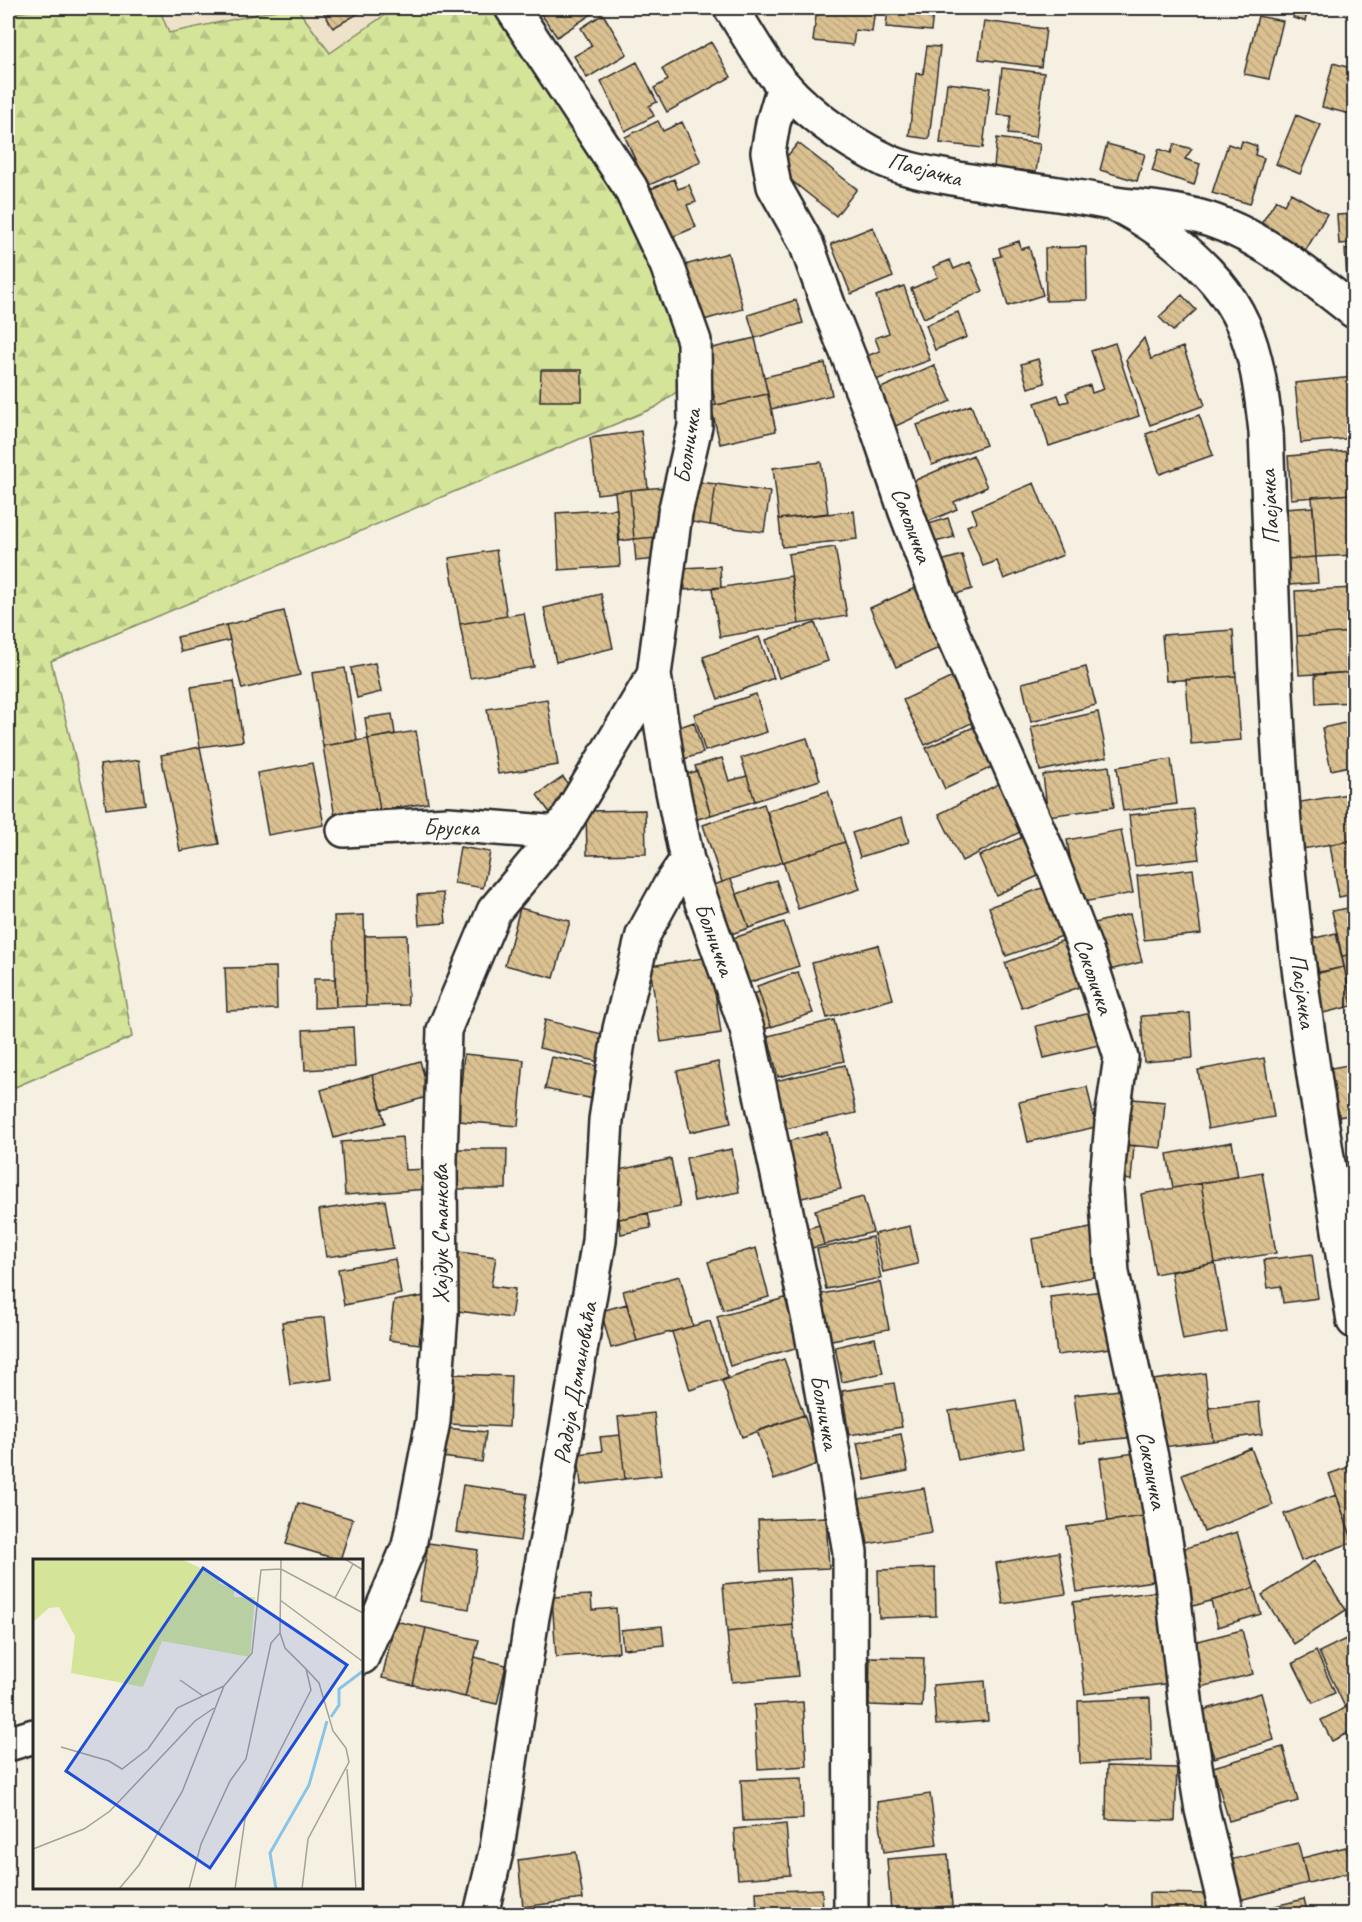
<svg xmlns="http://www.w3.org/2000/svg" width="1362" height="1922" font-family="Caveat,sans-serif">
	<defs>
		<pattern id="forest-firs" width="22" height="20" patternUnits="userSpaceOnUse" patternTransform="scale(1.5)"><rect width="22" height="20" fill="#d4e599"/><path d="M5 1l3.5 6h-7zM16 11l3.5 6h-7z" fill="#b6c584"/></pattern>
		<pattern id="building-back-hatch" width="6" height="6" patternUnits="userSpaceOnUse" patternTransform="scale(1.5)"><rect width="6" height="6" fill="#dbc191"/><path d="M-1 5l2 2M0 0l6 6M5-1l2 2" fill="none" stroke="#bca67d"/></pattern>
	</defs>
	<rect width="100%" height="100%" fill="#f6f0e3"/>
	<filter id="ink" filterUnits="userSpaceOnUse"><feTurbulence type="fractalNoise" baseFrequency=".0167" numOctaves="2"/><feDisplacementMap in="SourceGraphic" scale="12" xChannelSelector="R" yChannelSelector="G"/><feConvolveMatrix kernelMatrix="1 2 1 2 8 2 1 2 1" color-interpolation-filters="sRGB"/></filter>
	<g filter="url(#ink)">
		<path fill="#eee2ca" d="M159 8H286L169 33Z
			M297 8H395L330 53Z"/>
		<path fill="url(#forest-firs)" stroke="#808862" stroke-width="1.5" d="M51 8H159L169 33 286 8H297L330 53 395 8H512L630 187 695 378 656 407 51 661 98 849 132 1037 8 1090V14Z"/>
		<path fill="url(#building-back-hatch)" stroke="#2b2b2b" stroke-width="1.5" d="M321 8H368L333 28Z
			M537 8H601L557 37Z
			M817 8H875L872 32 855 30 853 45 813 41Z
			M888 8H945L944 14 933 13 931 31 886 27Z
			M1296 8H1309L1305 21 1293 18Z
			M603 14 627 54 587 78 574 56 592 46 581 28Z
			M1258 16 1283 21 1269 79 1244 74Z
			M984 21 1046 29 1041 67 979 59Z
			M711 42 731 77 667 112 654 88 668 80 662 69Z
			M927 46 940 47 929 139 909 136 916 73 923 74Z
			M637 62 657 102 649 106 654 116 625 131 601 81Z
			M1333 63 1354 69V115L1322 107Z
			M1002 68 1044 73 1036 137 1008 134 1011 116 997 115Z
			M947 83 990 88 983 148 940 143Z
			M1296 115 1321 125 1300 174 1276 164Z
			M658 121 663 131 682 122 701 162 647 186 625 137Z
			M997 138 1040 144 1036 172 994 167Z
			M1242 141 1257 146 1255 155 1264 158 1250 204 1212 193 1228 144 1240 148Z
			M798 143 857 189 836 216 792 181 784 160Z
			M1107 144 1145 154 1137 181 1100 170Z
			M1174 144 1192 149 1185 159 1200 164 1194 185 1152 171 1159 149 1171 153Z
			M674 179 678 189 689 185 696 202 687 205 696 227 672 237 651 189Z
			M1291 193 1327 214 1306 250 1261 224 1276 200 1284 205Z
			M1354 214V243L1339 244 1337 215Z
			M873 227 893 277 851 294 831 244Z
			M1019 241 1021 249 1029 247 1043 295 1008 306 994 258 1001 256 999 248Z
			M1086 247 1087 300 1046 301 1045 248Z
			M1354 248V279H1347L1345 249Z
			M728 253 743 309 700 321 685 265Z
			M950 260 954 269 970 262 983 291 924 318 911 289 938 277 933 267Z
			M904 286 930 360 873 381 864 357 880 351 875 338 889 333 876 296Z
			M1182 295 1196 310 1173 331 1159 317Z
			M796 300 803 323 755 338 748 315Z
			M958 312 967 337 935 350 926 325Z
			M755 338 768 394 716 405 704 350Z
			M1144 338 1151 359 1183 347 1205 405 1150 425 1126 360Z
			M1115 343 1139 416 1049 446 1035 403 1058 395 1061 403 1069 401 1066 393 1090 385 1092 393 1104 389 1091 351Z
			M1038 359 1045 383 1028 388 1021 364Z
			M825 363 832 395 771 409 764 377Z
			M934 365 951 401 889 429 872 392Z
			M541 370H582V401H540Z
			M1353 377 1354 438 1301 443 1295 383Z
			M768 394 776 431 720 444 711 406Z
			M971 405 986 445 932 465 917 425Z
			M1199 415 1213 455 1160 474 1146 434Z
			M641 431 648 488 597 494 590 438Z
			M1349 451 1351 494 1291 499 1288 456Z
			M973 455 987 487 954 502 957 509 925 523 909 483Z
			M821 462 828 513 779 519 773 468Z
			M698 482 716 484 710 525 692 522Z
			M1034 483 1063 555 1004 579 997 561 983 566 967 526 977 522 972 509Z
			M716 484 770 492 764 532 710 525Z
			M665 487 656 537 634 539 630 490Z
			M630 490 634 539 620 541 615 492Z
			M1351 494 1354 555 1316 557 1312 497Z
			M1313 507 1316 557 1287 559 1284 509Z
			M617 509 620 566 559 570 556 513Z
			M854 511 857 539 782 547 779 519Z
			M948 518 954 537 928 544 923 526Z
			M656 537 658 559 636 561 634 539Z
			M835 547 847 616 799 624 788 554Z
			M496 550 507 616 460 624 449 558Z
			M962 555 972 589 947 597 937 562Z
			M1316 557 1318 583 1289 585 1287 559Z
			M720 566 721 587 685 590 683 568Z
			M791 576 799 624 720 637 712 589Z
			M922 585 948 644 896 667 870 608Z
			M1354 588V632L1297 636 1295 591Z
			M601 594 613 648 556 662 544 608Z
			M284 611 300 675 242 689 226 625Z
			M524 613 534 667 470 678 460 624Z
			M815 623 828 661 779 678 766 640Z
			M226 625 230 640 181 652 177 637Z
			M1233 630 1236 676 1166 681 1162 635Z
			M1354 632V672L1299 675 1297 636Z
			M759 637 774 678 718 699 703 657Z
			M375 663 381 692 357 698 351 668Z
			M1086 667 1096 705 1031 722 1022 683Z
			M345 668 357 740 323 746 312 673Z
			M1354 672V702L1316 704 1315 675Z
			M959 674 980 719 925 745 903 700Z
			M1236 676 1241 740 1191 744 1186 680Z
			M234 681 243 741 200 747 191 687Z
			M756 694 767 732 705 751 694 714Z
			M547 699 558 765 498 774 487 709Z
			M1098 712 1107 757 1040 771 1031 727Z
			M392 714 395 734 368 739 365 718Z
			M1354 721V765L1331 770 1322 728Z
			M694 722 703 753 681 760 671 730Z
			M983 723 1001 763 945 789 926 748Z
			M416 731 428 803 380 810 368 739Z
			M807 738 820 780 755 801 741 758Z
			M368 739 380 810 335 817 323 746Z
			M200 747 219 844 180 851 161 755Z
			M722 758 729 781 747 776 755 801 711 815 695 766Z
			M1171 759 1177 804 1123 811 1117 767Z
			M139 760 145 804 106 809 100 765Z
			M312 763 324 825 268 835 257 773Z
			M1109 766 1114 807 1048 816 1043 775Z
			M697 771 711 815 688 822 674 778Z
			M563 777 575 794 550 813 537 795Z
			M1008 779 1032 826 962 861 939 814Z
			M828 791 845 842 783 862 767 811Z
			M1354 793V840L1303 849 1295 803Z
			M764 804 783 862 722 882 703 825Z
			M1193 809 1199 859 1135 866 1129 815Z
			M645 810 646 854 587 855 586 811Z
			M902 817 909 842 860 857 852 833Z
			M1121 830 1133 893 1078 903 1067 840Z
			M1032 833 1049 871 996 895 979 856Z
			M1354 840V894L1339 897 1330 845Z
			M845 842 860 889 798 909 783 862Z
			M460 847 490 852 483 888 454 883Z
			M1193 869 1201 934 1144 940 1137 876Z
			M731 879 749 928 728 935 711 886Z
			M776 880 788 914 749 928 737 894Z
			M1048 886 1065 935 1006 956 989 907Z
			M443 893 446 923 419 925 417 895Z
			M1354 907V954L1342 956 1332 911Z
			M520 908 570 921 554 978 505 965Z
			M1130 914 1142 962 1101 972 1090 924Z
			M364 915 366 1006 336 1007 334 916Z
			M784 922 799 966 742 985 727 940Z
			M1336 933 1344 967 1319 973 1311 939Z
			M407 935 408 1005 366 1006 365 936Z
			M1064 940 1082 986 1022 1008 1005 963Z
			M878 945 893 999 827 1018 812 963Z
			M1354 954V1006H1352L1342 956Z
			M710 957 721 1033 661 1042 650 966Z
			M276 967 277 1009 227 1011 225 968Z
			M1344 967 1352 1006 1323 1013 1315 973Z
			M798 972 813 1013 771 1027 757 986Z
			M314 979H335L336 1007 314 1008Z
			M759 992 771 1027 754 1033 742 998Z
			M1095 1012 1103 1044 1044 1058 1036 1026Z
			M1190 1013 1193 1058 1144 1062 1141 1016Z
			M545 1020 610 1036 604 1063 539 1048Z
			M834 1020 844 1061 778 1077 768 1036Z
			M353 1027 355 1067 305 1070 303 1030Z
			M464 1054 524 1060 518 1126 458 1121Z
			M552 1057 602 1067 594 1099 545 1089Z
			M1264 1058 1274 1117 1208 1129 1198 1070Z
			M420 1061 430 1096 382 1110 372 1075Z
			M718 1062 731 1123 690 1132 677 1071Z
			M1354 1064V1114L1339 1117 1331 1068Z
			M845 1065 856 1113 772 1132 762 1084Z
			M372 1075 385 1123 334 1138 321 1090Z
			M1087 1087 1096 1127 1028 1142 1019 1102Z
			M1122 1098 1165 1102 1161 1148 1118 1144Z
			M827 1132 841 1189 793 1200 780 1143Z
			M402 1137 405 1170 428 1169 429 1189 345 1195 341 1142Z
			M1232 1142 1238 1177 1173 1188 1167 1154Z
			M1118 1144 1134 1146 1131 1180 1115 1178Z
			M454 1149H507L506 1189H454Z
			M732 1149 739 1192 694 1201 686 1158Z
			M671 1159 680 1207 619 1219 609 1172Z
			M1262 1172 1276 1253 1215 1263 1201 1183Z
			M1201 1183 1215 1263 1155 1274 1141 1194Z
			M863 1197 873 1232 824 1245 815 1210Z
			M385 1200 393 1248 326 1257 319 1210Z
			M648 1213 651 1228 621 1234 619 1219Z
			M819 1225 824 1245 804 1250 799 1231Z
			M910 1226 918 1264 883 1272 874 1234Z
			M1091 1228 1099 1276 1040 1287 1032 1239Z
			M872 1237 881 1278 826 1289 817 1249Z
			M756 1248 769 1297 723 1310 708 1262Z
			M459 1252 496 1257 491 1286 515 1289 511 1318 451 1310Z
			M1312 1254 1318 1298 1283 1303 1281 1286 1268 1288 1264 1260Z
			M395 1259 401 1294 344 1305 338 1269Z
			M1215 1263 1227 1332 1183 1340 1171 1272Z
			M680 1276 693 1326 637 1341 623 1291Z
			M880 1282 889 1329 821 1342 812 1296Z
			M1104 1291 1111 1348 1057 1355 1050 1297Z
			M425 1296 419 1344 389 1340 394 1301Z
			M785 1298 799 1347 730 1366 717 1317Z
			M627 1304 637 1341 611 1348 601 1311Z
			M325 1317 332 1379 290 1385 282 1322Z
			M710 1321 728 1378 690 1390 672 1332Z
			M875 1338 883 1373 842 1382 835 1347Z
			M784 1359 804 1415 742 1437 722 1381Z
			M1205 1373 1213 1441 1162 1447 1153 1380Z
			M453 1374 511 1376 509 1427 450 1424Z
			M894 1383 902 1427 849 1435 842 1391Z
			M1129 1389 1135 1437 1080 1443 1074 1395Z
			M1016 1400 1024 1448 958 1460 949 1411Z
			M1259 1402 1262 1434 1213 1441 1209 1408Z
			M654 1413 661 1475 625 1479 618 1417Z
			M804 1415 820 1463 774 1480 757 1431Z
			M445 1428 486 1432 482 1462 441 1457Z
			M901 1434 908 1471 865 1480 857 1443Z
			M620 1435 625 1479 581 1485 578 1454 602 1451 600 1437Z
			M1251 1448 1273 1505 1204 1532 1182 1475Z
			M1135 1453 1144 1516 1108 1521 1100 1458Z
			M1354 1465V1532L1350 1533 1329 1474Z
			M463 1485 527 1494 520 1541 456 1532Z
			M924 1488 932 1533 868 1544 859 1499Z
			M1336 1495 1353 1542 1301 1561 1284 1514Z
			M298 1503 353 1519 340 1560 286 1544Z
			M1144 1516 1153 1581 1077 1592 1067 1527Z
			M826 1517 829 1568 761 1571 758 1520Z
			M1237 1532 1254 1588 1190 1607 1173 1552Z
			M428 1543 478 1550 469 1609 419 1601Z
			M1059 1552 1066 1594 1003 1604 996 1563Z
			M1314 1561 1346 1610 1294 1644 1262 1595Z
			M935 1568 936 1616 879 1618 878 1570Z
			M789 1578 793 1625 727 1632 723 1584Z
			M1254 1588 1261 1614 1218 1627 1211 1601Z
			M1160 1591 1171 1683 1085 1694 1073 1602Z
			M591 1595 592 1610 616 1608 619 1652 556 1657 552 1597Z
			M395 1621 426 1628 413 1685 382 1678Z
			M793 1625 798 1676 732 1682 727 1632Z
			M662 1626 664 1645 623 1649 621 1630Z
			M426 1628 479 1640 465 1697 413 1685Z
			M1242 1630 1253 1674 1201 1687 1190 1643Z
			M1354 1635V1703L1345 1707 1319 1652Z
			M1316 1651 1335 1693 1313 1703 1293 1663Z
			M475 1657 506 1665 497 1704 465 1697Z
			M870 1657 924 1658 922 1707 869 1705Z
			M985 1681 988 1721 936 1725 933 1685Z
			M1261 1693 1274 1740 1214 1758 1200 1711Z
			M1150 1698 1152 1761 1080 1764 1078 1701Z
			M803 1702 807 1766 758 1769 754 1705Z
			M1353 1704 1354 1708V1730L1332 1741 1321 1720Z
			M1283 1747 1298 1801 1229 1821 1213 1767Z
			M1107 1766 1177 1768 1175 1821 1106 1819Z
			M802 1778 803 1819 743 1821 741 1780Z
			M930 1794 937 1845 884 1852 877 1802Z
			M786 1824 790 1875 738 1879 734 1829Z
			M1298 1843 1308 1883 1239 1900 1230 1860Z
			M1346 1847 1352 1872 1308 1883 1302 1858Z
			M576 1852 583 1899 523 1907 518 1860Z
			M948 1854 952 1906 891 1911 887 1859Z
			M822 1889 823 1914H757L756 1892Z
			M1149 1893 1206 1894V1914H1149Z
			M1304 1899 1308 1914H1242Z"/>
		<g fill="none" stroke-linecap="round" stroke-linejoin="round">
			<defs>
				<path id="street" d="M512 8 630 187 667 265 694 341 695 426 675 513 654 675 668 767 687 860 747 1029 812 1334 850 1552 851 1914
					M784 86 773 123 768 152 774 186 806 243 830 310 878 430 906 512 949 626 1050 857 1090 961 1121 1057 1113 1112 1106 1189 1112 1273 1152 1462 1172 1582 1186 1708 1202 1810 1227 1914
					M1115 204C1137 207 1161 208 1184 213 1250 226 1302 270 1354 311
					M344 830 448 824 559 833
					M362 1657 409 1546 433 1421 441 1313 440 1159 444 1030 494 911 559 833 654 675
					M8 1744 34 1736
					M481 1914 497 1848 532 1617 555 1497 599 1241 606 1120 620 1029 643 935 672 882 687 860"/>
				<path id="secondary" d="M731 8C744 28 756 50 770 69 799 108 843 140 887 161 907 170 931 174 953 178 1005 188 1058 192 1110 203 1126 207 1159 229 1172 240 1246 299 1256 342 1266 432 1272 574 1274 717 1287 858 1301 1014 1329 1168 1354 1321"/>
			</defs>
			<use href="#street" stroke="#2b2b2b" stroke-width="38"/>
			<use href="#secondary" stroke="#2b2b2b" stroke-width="38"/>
			<use href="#street" stroke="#fdfcf7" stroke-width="33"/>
			<use href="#secondary" stroke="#fdfcf7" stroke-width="33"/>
		</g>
	</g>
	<g text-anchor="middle" stroke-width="4.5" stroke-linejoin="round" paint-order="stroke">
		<g font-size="24" fill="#2b2b2b" stroke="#fdfcf7">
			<text transform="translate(925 169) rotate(15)" y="8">Пасјачка</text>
			<text transform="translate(687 446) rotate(-81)" y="8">Болничка</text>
			<text transform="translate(1269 507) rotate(-93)" y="8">Пасјачка</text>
			<text transform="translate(912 525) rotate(70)" y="8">Соколичка</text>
			<text transform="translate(451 827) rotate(1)" y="8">Бруска</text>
			<text transform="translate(715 939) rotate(70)" y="8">Болничка</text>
			<text transform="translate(1094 976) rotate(71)" y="8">Соколичка</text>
			<text transform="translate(1303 991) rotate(82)" y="8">Пасјачка</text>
			<text transform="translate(440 1234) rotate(-90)" y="8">Хајдук Станкова</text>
			<text transform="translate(575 1383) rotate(-80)" y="8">Радоја Домановића</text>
			<text transform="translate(825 1412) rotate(80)" y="8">Болничка</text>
			<text transform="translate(1152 1470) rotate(79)" y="8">Соколичка</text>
		</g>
	</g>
	<g transform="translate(33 1559)">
		<rect width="330" height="330" fill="#f6f0e3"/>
		<path d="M0 0H148L187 18 186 24 201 31V38H222L217 98 129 82 110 128 38 114 42 77 26 48 16 49 0 63Z" fill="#d4e599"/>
		<path fill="none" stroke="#89c5e9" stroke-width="3" d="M298 158 306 146V130L330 112M243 330 237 294 276 226 294 162"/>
		<path fill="none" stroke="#a5a199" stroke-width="1.5" d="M312 0 330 11M302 39 320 5M247 41 329 102M147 121 170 137M28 188 76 202 89 210 115 190 144 149 191 127M314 210 323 330M0 290 51 270 77 252 162 162 181 149M86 330 106 306 149 233 191 127 219 94 228 11 248 10 330 54M156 330 168 285 197 222 213 200 238 84 247 74M202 330 212 260 278 131 273 110 252 89 247 74 248 0M269 330 275 280 316 203 313 189 300 172 286 124 273 110"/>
		<path fill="#1d4ed8" fill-opacity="0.15" stroke="#1d4ed8" stroke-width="3" d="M170 9 314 106 177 309 33 212Z"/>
		<rect width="330" height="330" fill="none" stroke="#2b2b2b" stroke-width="3"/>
	</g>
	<rect width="1362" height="1922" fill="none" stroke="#fdfcf7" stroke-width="30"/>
	<rect x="15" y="15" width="1332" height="1892" fill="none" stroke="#2b2b2b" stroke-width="2" filter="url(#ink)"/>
</svg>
